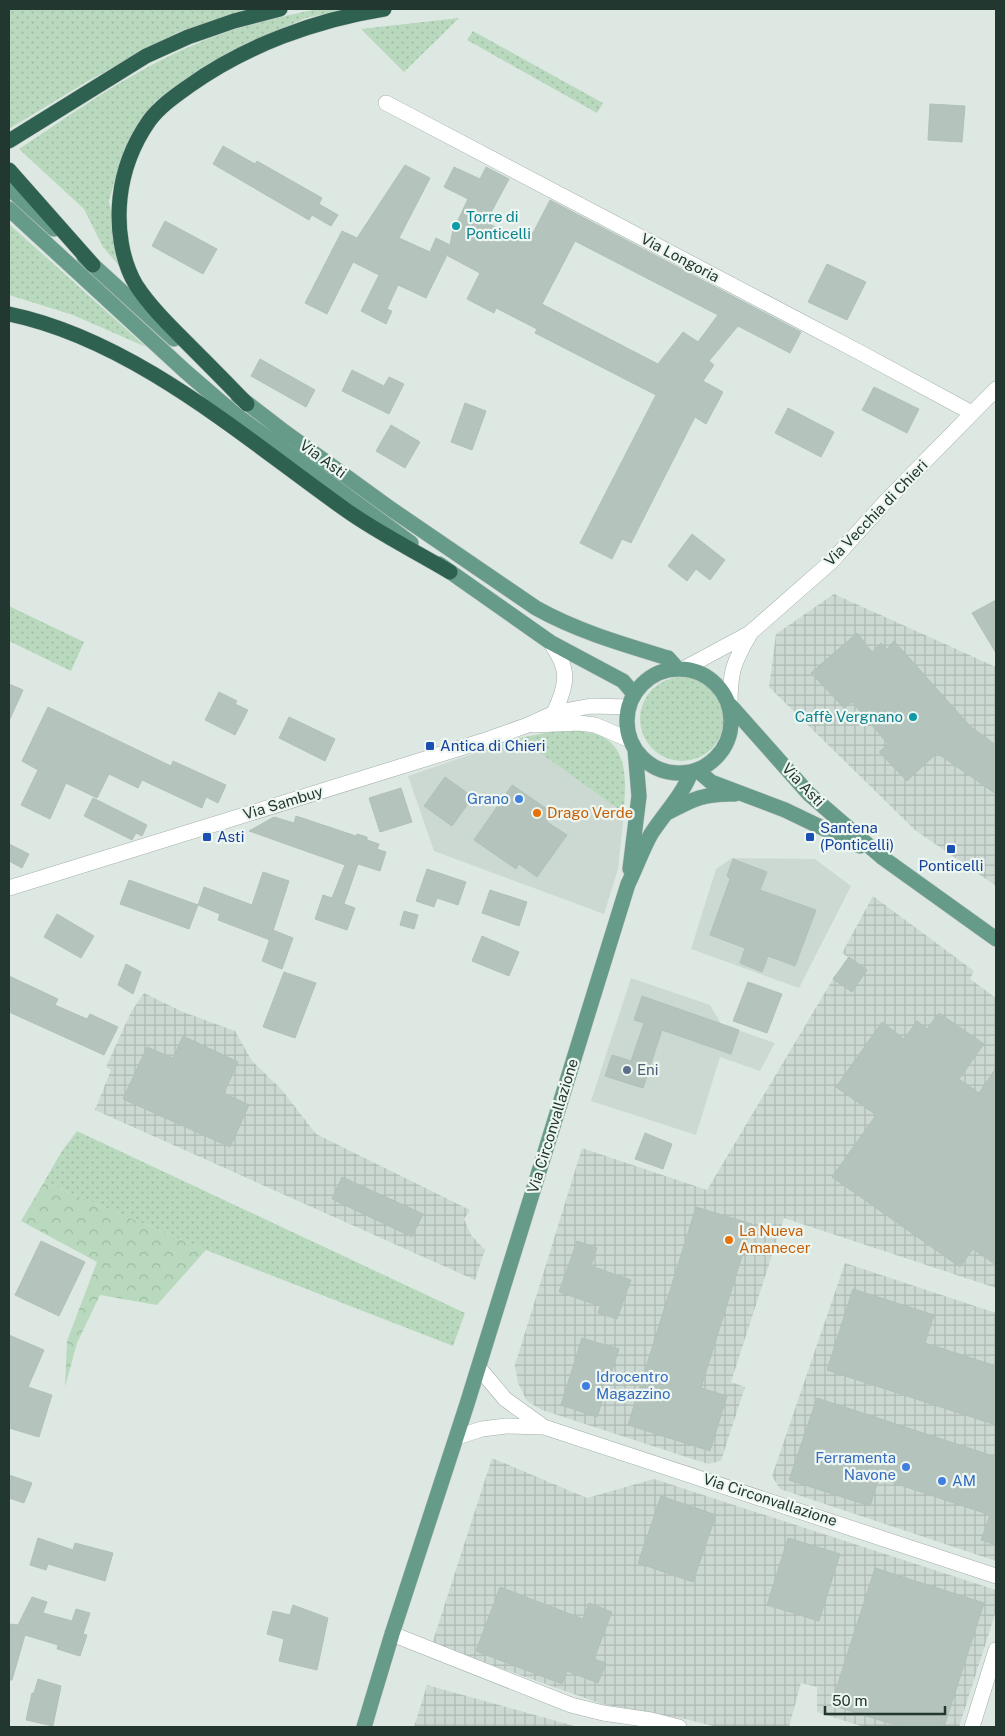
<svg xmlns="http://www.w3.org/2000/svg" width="1005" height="1736" font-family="'Public Sans',sans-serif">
	<defs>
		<pattern id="industrial-grid" width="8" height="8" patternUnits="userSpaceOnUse" patternTransform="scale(1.25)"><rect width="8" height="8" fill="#ccd8d2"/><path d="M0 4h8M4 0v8" fill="none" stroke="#afbab5"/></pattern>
		<pattern id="grass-dots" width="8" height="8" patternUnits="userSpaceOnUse" patternTransform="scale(1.25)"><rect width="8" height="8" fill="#b8d9bd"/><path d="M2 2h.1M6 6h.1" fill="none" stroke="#9ebba3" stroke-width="1.8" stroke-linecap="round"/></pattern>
		<pattern id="forest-crowns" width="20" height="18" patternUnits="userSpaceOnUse" patternTransform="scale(1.25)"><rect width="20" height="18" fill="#b8d9bd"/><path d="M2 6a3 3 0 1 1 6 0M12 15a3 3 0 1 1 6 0" fill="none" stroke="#9ebba3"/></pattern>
	</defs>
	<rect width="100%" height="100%" fill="#dee8e3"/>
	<path fill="#ccd8d2" d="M519 738 624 813 618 869 604 914 434 851 408 776Z
		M732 858 815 859 851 886 799 988 691 949 716 869Z
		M631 978 710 1005 721 1024 775 1043 760 1071 720 1057 696 1135 591 1101Z"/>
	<path fill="url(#industrial-grid)" d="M834 594 996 667V886L915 830 769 687 776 634Z
		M873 896 974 971 970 979 996 998V1288L784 1218 731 1382 745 1387 721 1461 708 1464 542 1410 527 1401 518 1383 515 1365 582 1148 707 1190 833 979 848 957 842 953Z
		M144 993 183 1012 235 1031 252 1061 282 1090 316 1134 470 1210 464 1219 471 1235 485 1250 475 1280 95 1110 111 1070 106 1067 131 1012Z
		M845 1263 996 1313V1561L780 1489 772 1476Z
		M492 1458 587 1498 654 1479 996 1590V1611L959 1727H864L817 1712V1687L801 1683 789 1727H717L685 1719 602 1704 432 1644Z
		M427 1685 578 1727H414Z"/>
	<path fill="url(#grass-dots)" d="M9 9H249L179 32 88 81 9 129Z
		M317 9H348L306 18 229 52 154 102 123 152 109 201 117 242 126 274 103 247 84 209 19 149C76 111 133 70 196 44 234 27 276 18 317 9Z
		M459 18 404 72 361 29Z
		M473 31 603 103 597 113 467 40Z
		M9 224 146 347 73 315 9 295Z
		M9 606 84 642 71 671 9 641Z
		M640 719a42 42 0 1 1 84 0a42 42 0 1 1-84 0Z
		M580 731C587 733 597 733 603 737 630 752 625 787 624 813L519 738 551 732Z
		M77 1131 465 1313 453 1346 206 1250 44 1182 62 1151Z"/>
	<path fill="url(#forest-crowns)" d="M44 1182 206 1250 157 1305 100 1295 77 1343 65 1387 67 1341 97 1262 21 1221Z"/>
	<path fill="#b4c3bb" stroke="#b1c1b9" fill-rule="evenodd" d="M930 104 965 106 962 142 928 140Z
		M223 146 255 164 257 161 322 198 319 204 338 215 331 226 312 215 309 220 213 164Z
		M405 165 430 178 399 238 430 252 436 238 450 245 454 224 458 220 468 199 444 187 454 167 480 179 486 167 509 179 486 222 514 237 520 226 533 233 550 200 801 332 790 353 738 326 709 361 714 365 703 381 723 392 706 424 695 417 631 543 622 539 612 559 580 543 656 395 535 333 537 329 496 308 494 313 467 299 480 273 448 256 449 251 426 298 398 285 387 309 392 311 386 324 361 311 379 275 353 262 327 314 305 303 342 231 357 238ZM575 241 718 315 698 342 683 332 658 364 542 304Z
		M165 221 217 249 203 274 152 246Z
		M827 264 866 282 847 320 808 302Z
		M260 359 315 390 306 407 251 376Z
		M352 370 384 386 389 377 404 384 389 414 342 391Z
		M874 387 919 409 907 433 862 410Z
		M465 403 486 411 472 450 451 442Z
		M788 408 834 432 821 457 775 433Z
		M391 425 420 442 405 468 376 451Z
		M692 534 725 560 710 580 696 569 687 581 668 566Z
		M996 600V653L972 613Z
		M857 633 872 652 881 643 887 649 894 641 970 726 996 745V794L937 753 907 781 879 752 888 744 852 702 844 708 811 673Z
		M9 684 23 690 9 721Z
		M219 692 237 701 235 704 248 710 235 735 205 720Z
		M48 707 171 766 173 761 226 785 218 803 206 797 202 808 142 780 138 788 109 774 97 798 66 783 50 819 21 805 38 770 22 761Z
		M289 717 335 739 325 761 279 738Z
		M445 777 473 797 452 826 424 806Z
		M512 785 553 813 547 822 567 835 537 877 519 864 516 869 474 840Z
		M401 788 412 822 380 832 369 798Z
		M93 798 147 825 142 836 136 833 132 840 84 816Z
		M296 816 356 836 357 834 367 837V840L379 844 377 849 386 852 380 871 358 864 344 904 355 908 347 930 315 919 323 895 332 898 345 865 249 831 274 817 294 823Z
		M9 844 29 854 22 868 9 861Z
		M733 859 767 872 760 890 816 910 795 966 768 956 762 972 740 963 745 948 710 935 730 879 727 876Z
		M427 869 466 882 458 905 437 898 434 907 416 901Z
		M263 872 289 881 270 940 218 920 220 914 198 905 204 887 252 905Z
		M129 880 198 905 189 929 120 904Z
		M490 890 527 902 519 926 482 913Z
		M404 911 418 915 414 929 400 925Z
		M57 914 94 936 81 958 44 937Z
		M273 930 293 938 282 969 262 961Z
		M482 936 519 952 509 976 472 961Z
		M849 957 867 970 852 992 833 979Z
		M126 964 141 972 133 994 118 985Z
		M284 972 316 983 295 1038 263 1027Z
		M9 976 58 999 55 1005 87 1019 90 1014 118 1027 104 1055 9 1012Z
		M748 982 782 994 767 1033 733 1021Z
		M642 996 739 1030 731 1054 662 1030 643 1088 605 1076 612 1055 631 1061 644 1023 634 1020Z
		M939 1013 984 1044 959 1079 979 1093 996 1068V1265L973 1249 960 1267 832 1177 876 1115 836 1087 882 1022 904 1039 917 1021 927 1029Z
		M183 1036 238 1062 224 1093 249 1105 230 1147 123 1099 147 1047 173 1058Z
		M645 1133 672 1144 663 1169 635 1159Z
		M342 1177 423 1214 412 1237 332 1199Z
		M696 1207 752 1224 701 1388 727 1396 710 1451 628 1425Z
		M41 1241 85 1262 59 1316 15 1295Z
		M577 1241 597 1248 591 1266 631 1280 617 1319 598 1313 600 1306 559 1292Z
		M853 1289 934 1315 925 1343 996 1366V1425L827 1370Z
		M9 1335 44 1350 28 1387 52 1395 39 1437 9 1428Z
		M582 1338 619 1349 597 1417 561 1405Z
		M817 1398 996 1457V1545L981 1540 990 1515 879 1478 870 1506 789 1480Z
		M9 1475 32 1483 24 1503 9 1498Z
		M661 1496 716 1515 693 1582 638 1563Z
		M38 1538 73 1550 75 1543 113 1553 105 1581 48 1564 46 1570 30 1565Z
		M788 1538 840 1554 819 1621 767 1605Z
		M875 1568 984 1603 944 1727H902L831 1705Z
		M500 1587 583 1619 589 1603 612 1612 594 1659 606 1663 598 1683 567 1671 562 1684 476 1651Z
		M32 1597 47 1602 43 1613 72 1621 76 1609 90 1613 83 1634 87 1635 80 1656 57 1649 58 1645 25 1635 12 1680H9V1624L18 1625Z
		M293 1605 328 1618 317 1670 279 1661 284 1639 267 1634 273 1611 290 1615Z
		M38 1679 61 1686 53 1726 26 1720 32 1693H34Z"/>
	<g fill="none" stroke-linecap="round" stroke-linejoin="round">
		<defs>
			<path id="minor" d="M386 103 861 353 972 413
				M550 642C570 669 568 683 554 713
				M685 668 750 633 832 561 887 500 996 389
				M730 705C730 672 733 663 750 634
				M534 725 579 723 595 725 630 740
				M9 888 483 741 528 725 554 713 591 706 629 707
				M479 1368 505 1399 544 1427
				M457 1437 482 1429 506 1426 544 1427 996 1576
				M392 1634 571 1705 603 1713 651 1720 679 1727
				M972 1727 996 1650"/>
			<path id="major" d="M9 188 54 229
				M9 209 185 371 236 415 411 543
				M84 257 174 339
				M238 396 282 430 391 509 536 608C577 631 622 644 668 658L677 668
				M439 564 550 642 623 681 634 694
				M627 721a52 52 0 1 1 104 0a52 52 0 1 1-104 0Z
				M730 705 809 794 883 858 996 939
				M697 770 711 782 785 810 860 846
				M667 813C693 799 705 793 735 794
				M630 869 639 796 635 749
				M364 1727 392 1634 467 1404 628 884C636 868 642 850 651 834 664 814 684 793 691 772"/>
			<path id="highway" d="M9 141 146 56 188 37 234 21 280 9
				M9 170 93 265
				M9 314C134 340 243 437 346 510 378 533 415 551 450 572
				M247 404C226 382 205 361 183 339 167 323 149 305 136 285 121 260 117 226 120 198 123 170 133 144 149 121 159 107 175 96 189 86 245 46 315 20 384 9"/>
		</defs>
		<use href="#minor" stroke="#a2afa9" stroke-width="16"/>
		<use href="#major" stroke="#bcc3c1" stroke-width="16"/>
		<use href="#highway" stroke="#bcc3c1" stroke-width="16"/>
		<use href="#minor" stroke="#fff" stroke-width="15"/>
		<use href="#major" stroke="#659b88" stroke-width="15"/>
		<use href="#highway" stroke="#2f6151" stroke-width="15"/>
	</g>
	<g fill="#0f9aa8" stroke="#eef6f1" stroke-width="2">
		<circle cx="456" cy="226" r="5"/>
		<circle cx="913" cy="717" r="5"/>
	</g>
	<g fill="#1a4fb4" stroke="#eef6f1" stroke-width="2">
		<rect x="425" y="741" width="10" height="10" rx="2.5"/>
		<rect x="202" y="832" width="10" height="10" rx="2.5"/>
		<rect x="805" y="832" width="10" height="10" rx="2.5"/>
		<rect x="946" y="844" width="10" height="10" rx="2.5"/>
	</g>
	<g fill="#3f7fe0" stroke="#eef6f1" stroke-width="2">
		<circle cx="519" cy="799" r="5"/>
		<circle cx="586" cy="1386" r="5"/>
		<circle cx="906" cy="1467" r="5"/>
		<circle cx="942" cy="1481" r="5"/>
	</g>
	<g fill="#e8710a" stroke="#eef6f1" stroke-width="2">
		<circle cx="537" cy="813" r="5"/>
		<circle cx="729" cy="1240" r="5"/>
	</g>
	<circle fill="#5c6f8a" stroke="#eef6f1" stroke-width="2" cx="627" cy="1070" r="5"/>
	<g text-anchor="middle" stroke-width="4.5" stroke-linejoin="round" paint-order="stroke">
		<g font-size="15" fill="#0d838f" stroke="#eef6f1" text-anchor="start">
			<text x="466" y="222">Torre di<tspan x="466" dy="17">Ponticelli</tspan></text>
			<text x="903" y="722" text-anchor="end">Caffè Vergnano</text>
		</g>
		<g font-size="15" fill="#21372f" stroke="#eef6f1">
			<text transform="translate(680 258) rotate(28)" y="5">Via Longoria</text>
			<text transform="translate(323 459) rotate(36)" y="5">Via Asti</text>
			<text transform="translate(876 513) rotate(-46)" y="5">Via Vecchia di Chieri</text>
			<text transform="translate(803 785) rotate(46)" y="5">Via Asti</text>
			<text transform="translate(283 803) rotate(-17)" y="5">Via Sambuy</text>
			<text transform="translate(553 1126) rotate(-73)" y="5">Via Circonvallazione</text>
			<text transform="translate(770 1500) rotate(18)" y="5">Via Circonvallazione</text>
		</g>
		<g font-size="15" fill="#164399" stroke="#eef6f1" text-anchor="start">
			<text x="440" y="751">Antica di Chieri</text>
			<text x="820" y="833">Santena<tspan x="820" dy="17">(Ponticelli)</tspan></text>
			<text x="217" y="842">Asti</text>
			<text x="951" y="871" text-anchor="middle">Ponticelli</text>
		</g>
		<g font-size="15" fill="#366cbe" stroke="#eef6f1" text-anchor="end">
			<text x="509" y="804">Grano</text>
			<text x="596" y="1382" text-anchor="start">Idrocentro<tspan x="596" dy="17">Magazzino</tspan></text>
			<text x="896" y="1463">Ferramenta<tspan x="896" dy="17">Navone</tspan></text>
			<text x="952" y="1486" text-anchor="start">AM</text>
		</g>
		<g font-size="15" fill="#c56008" stroke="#eef6f1" text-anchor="start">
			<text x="547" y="818">Drago Verde</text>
			<text x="739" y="1236">La Nueva<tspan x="739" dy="17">Amanecer</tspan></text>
		</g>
		<g font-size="15" fill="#4e5e75" stroke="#eef6f1" text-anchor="start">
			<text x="637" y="1075">Eni</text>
		</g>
	</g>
	<rect width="1005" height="1736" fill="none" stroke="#21372f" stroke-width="20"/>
	<path d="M825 1706v8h120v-8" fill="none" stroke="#21372f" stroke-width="2.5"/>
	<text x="832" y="1706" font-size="15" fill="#21372f" stroke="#eef6f1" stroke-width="4" paint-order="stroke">50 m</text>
</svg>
